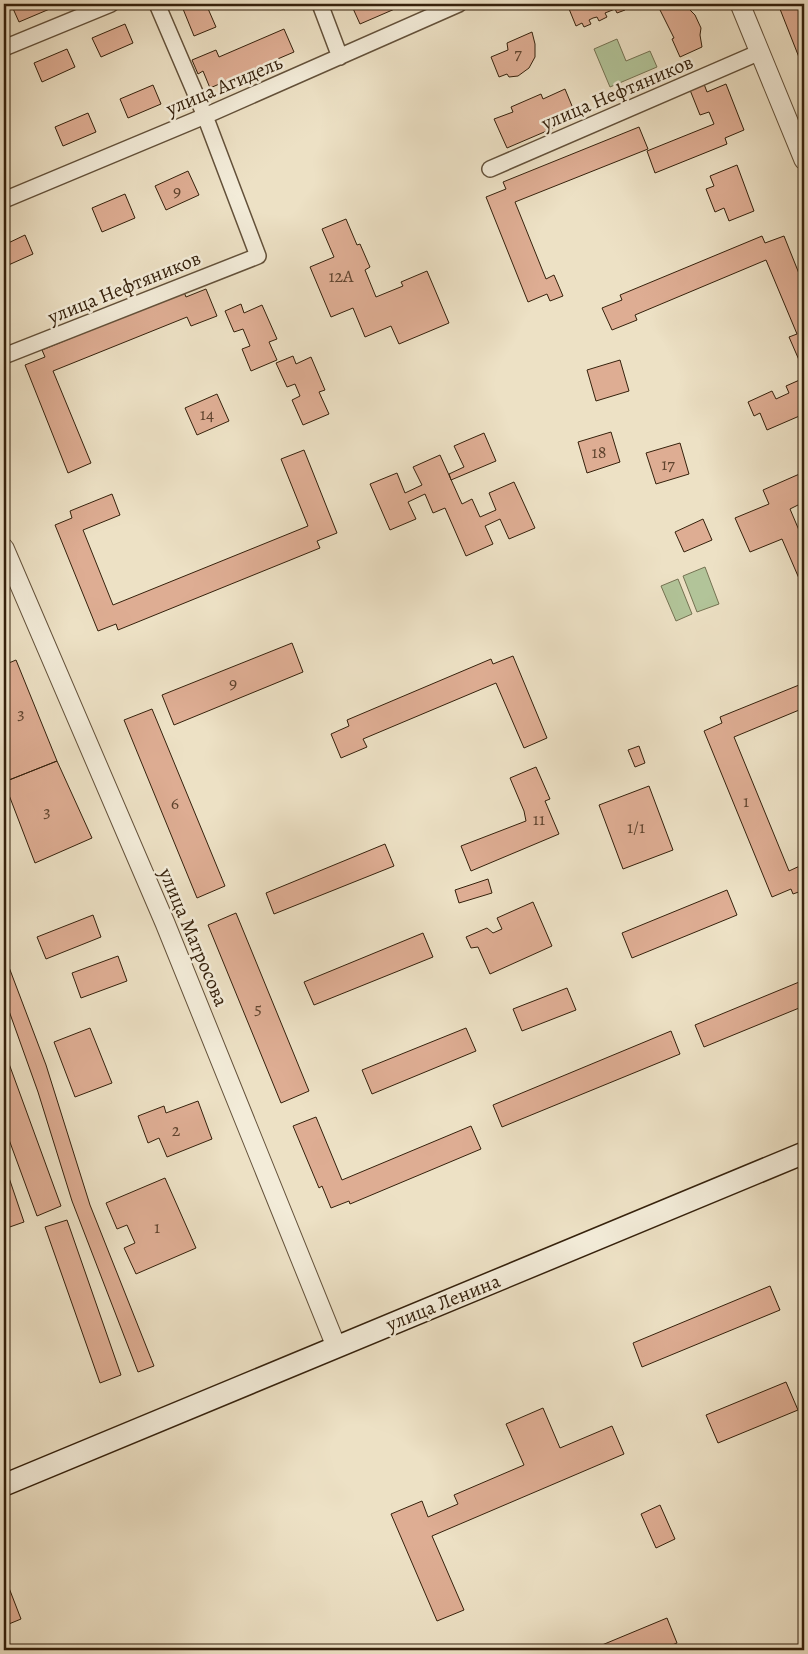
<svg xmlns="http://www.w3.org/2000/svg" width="808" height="1654" font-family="Alegreya,serif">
	<rect width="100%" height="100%" fill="#ede1c5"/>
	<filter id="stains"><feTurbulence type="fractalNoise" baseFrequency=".004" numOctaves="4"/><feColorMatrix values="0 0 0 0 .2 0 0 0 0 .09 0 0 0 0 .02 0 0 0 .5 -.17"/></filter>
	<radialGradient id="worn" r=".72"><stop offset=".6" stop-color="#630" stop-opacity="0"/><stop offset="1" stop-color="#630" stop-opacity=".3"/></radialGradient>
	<path fill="#b2c499" stroke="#747252" d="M617 39 626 61 650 51 657 67 610 87 594 49Z
		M705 567 719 604 697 612 683 576Z
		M678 579 692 614 676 621 661 586Z"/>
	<path fill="#dead93" stroke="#35210c" d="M11 4H50L52 8 19 22Z
		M181 4H206L216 27 194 36Z
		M351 4H395L397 8 360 24Z
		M567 4H628L623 6 625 10 617 13 615 9 605 13 607 17 599 21 597 17 593 18 589 20 591 24 584 27 582 23 576 26Z
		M657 4H690L687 5 690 10 695 15 701 28 700 35 702 47 680 57 672 39 674 38Z
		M778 4H804V70Z
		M125 24 133 43 101 57 92 38Z
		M284 29 294 52 210 88 203 71 198 74 192 60 216 50 219 57Z
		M532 32 535 44V57L529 68 518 76 509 77 507 74 499 77 491 57 508 50 507 43Z
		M67 49 75 67 42 82 34 63Z
		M704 84 707 92 726 84 744 130 725 138 727 144 655 173 647 151 714 124 709 112 700 115 690 90Z
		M153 85 161 104 128 118 120 99Z
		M565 89 577 118 507 148 494 119 513 112 511 107 541 94 543 99Z
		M88 113 96 132 63 146 55 127Z
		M639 127 648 149 515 202 546 279 554 275 563 296 550 301 547 294 528 302 486 197 506 189 503 182Z
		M737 165 754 211 729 221 724 208 715 212 706 189 714 186 710 176Z
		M188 171 199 195 166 210 155 186Z
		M125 194 135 218 102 232 92 208Z
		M346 219 357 245 360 244 370 267 365 270 376 297 403 286 401 282 427 271 449 323 399 344 391 326 365 337 353 308 331 317 310 267 334 257 322 229Z
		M25 235 33 254 4 267V245Z
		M762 236 765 243 784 236 804 286V358L799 360 789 337 797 334 766 260 635 315 637 320 612 330 602 308 622 300 620 295Z
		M206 289 217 316 191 326 187 317 53 371 91 463 68 473 25 365 45 357 42 350 184 292 186 297Z
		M241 304 244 313 262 305 277 339 269 342 277 360 251 371 242 349 250 346 243 329 234 332 225 311Z
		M293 356 296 364 311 357 325 390 319 392 329 414 303 425 292 400 300 396 295 384 287 387 276 363Z
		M620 360 629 391 596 401 587 370Z
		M804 378V414L767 430 760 413 754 416 748 402 772 391 776 399 789 393 786 386Z
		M217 394 229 421 197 435 185 408Z
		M611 432 620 462 587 473 578 442Z
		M484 433 496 461 451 480 449 474 464 467 454 446Z
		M680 443 689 474 656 484 646 453Z
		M304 450 337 533 317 541 320 548 118 630 116 624 98 631 55 525 72 518 70 511 112 494 120 515 83 530 113 605 308 526 281 459Z
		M440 455 462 504 472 499 480 517 496 510 489 493 514 482 535 528 509 539 500 519 485 526 493 544 466 556 445 508 433 513 425 494 408 502 416 519 390 530 370 484 397 473 405 493 422 485 413 467Z
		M804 472V502L790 509 804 542V590L782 539 750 552 735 518 769 504 763 490Z
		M703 519 712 540 684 552 675 532Z
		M292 643 303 672 174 725 162 695Z
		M513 656 547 738 524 748 496 683 363 739 367 747 341 758 331 734 349 726 347 720 491 659 493 664Z
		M16 660 57 761 4 782V665Z
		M804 683V708L734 737 789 871 804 864V890L793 894 791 889 772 897 704 731 722 723 720 717Z
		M152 709 225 886 197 898 124 720Z
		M639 746 645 763 635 767 628 750Z
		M57 761 92 838 35 863 4 782Z
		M536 767 550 799 545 801 559 834 471 871 461 846 526 821 524 811 510 778Z
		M649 786 673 850 623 869 599 805Z
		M385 844 394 866 274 914 266 893Z
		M488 879 492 893 459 903 455 890Z
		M727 890 737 915 632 958 622 933Z
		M533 902 552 946 490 974 478 947 471 948 466 937 487 928 493 933 502 929 497 918Z
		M236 913 309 1091 281 1103 208 925Z
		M93 915 101 937 46 959 37 937Z
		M423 933 433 957 314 1005 304 982Z
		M4 954 46 1065 90 1205 154 1366 138 1372 72 1201 38 1092 4 997Z
		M118 956 127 981 81 998 72 973Z
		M804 980V1006L704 1047 695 1025Z
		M567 988 576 1010 522 1031 513 1009Z
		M90 1028 112 1083 75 1097 54 1042Z
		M466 1028 476 1051 372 1094 362 1070Z
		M671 1031 680 1054 502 1127 493 1105Z
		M4 1050 61 1206 37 1216 4 1126Z
		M198 1101 212 1139 167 1157 159 1138 148 1143 138 1116 164 1106 166 1113Z
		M316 1117 342 1180 471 1126 481 1149 350 1204 349 1201 331 1208 322 1186 319 1188 293 1126Z
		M4 1163 24 1222 4 1229Z
		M165 1178 196 1248 136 1274 124 1248 135 1243 127 1225 117 1229 106 1203Z
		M67 1220 121 1375 100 1383 45 1227Z
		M770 1286 780 1310 642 1367 633 1343Z
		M786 1382 798 1410 718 1443 706 1415Z
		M543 1408 560 1448 612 1426 624 1454 432 1536 464 1610 437 1621 391 1514 422 1501 428 1517 458 1504 454 1495 524 1465 506 1424Z
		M660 1505 675 1539 656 1548 641 1514Z
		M4 1575 21 1619 4 1626Z
		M667 1618 677 1643 660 1650H590Z"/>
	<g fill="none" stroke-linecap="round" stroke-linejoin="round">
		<defs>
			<path id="minor" d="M320 4 340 57
				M4 48 111 4
				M490 169 760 52
				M4 200 205 116 459 4
				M4 356 258 256 205 116 157 4"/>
			<path id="tertiary" d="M740 4 804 160
				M4 548 165 923 336 1346"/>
			<path id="secondary" d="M4 1485 804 1153"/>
		</defs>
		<use href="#minor" stroke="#63513a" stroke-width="18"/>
		<use href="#tertiary" stroke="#63513a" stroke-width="21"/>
		<use href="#secondary" stroke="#35210c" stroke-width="24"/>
		<use href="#minor" stroke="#f3ecd9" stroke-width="15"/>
		<use href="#tertiary" stroke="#f3ecd9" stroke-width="19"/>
		<use href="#secondary" stroke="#f3ecd9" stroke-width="21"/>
	</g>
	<g text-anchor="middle" stroke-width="5" stroke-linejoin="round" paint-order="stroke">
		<g font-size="18" fill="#5f442e">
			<text x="518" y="59">7</text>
			<text x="177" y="197">9</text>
			<text x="341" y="282">12А</text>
			<text x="207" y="420">14</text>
			<text x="599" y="458">18</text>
			<text x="668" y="470">17</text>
			<text x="233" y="689">9</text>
			<text x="21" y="719">3</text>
			<text x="746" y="807">1</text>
			<text x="175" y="809">6</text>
			<text x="47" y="817">3</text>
			<text x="539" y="825">11</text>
			<text x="636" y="833">1/1</text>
			<text x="258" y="1014">5</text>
			<text x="176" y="1136">2</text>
			<text x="157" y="1233">1</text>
		</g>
		<g font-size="20" fill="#35210c" stroke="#f3ecd9">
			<text transform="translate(224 85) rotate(-23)" y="7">улица Агидель</text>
			<text transform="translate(617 92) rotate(-23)" y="7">улица Нефтяников</text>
			<text transform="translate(124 287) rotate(-22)" y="7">улица Нефтяников</text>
			<text transform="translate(194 937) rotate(67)" y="7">улица Матросова</text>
			<text transform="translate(443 1302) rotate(-22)" y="7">улица Ленина</text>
		</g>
	</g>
	<rect width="808" height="1654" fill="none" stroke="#ede1c5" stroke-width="20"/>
	<rect x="5" y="5" width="798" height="1644" fill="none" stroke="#35210c" stroke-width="2.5"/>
	<rect x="10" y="10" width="788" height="1634" fill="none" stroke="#35210c"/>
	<rect width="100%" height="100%" filter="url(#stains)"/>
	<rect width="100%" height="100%" fill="url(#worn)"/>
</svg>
